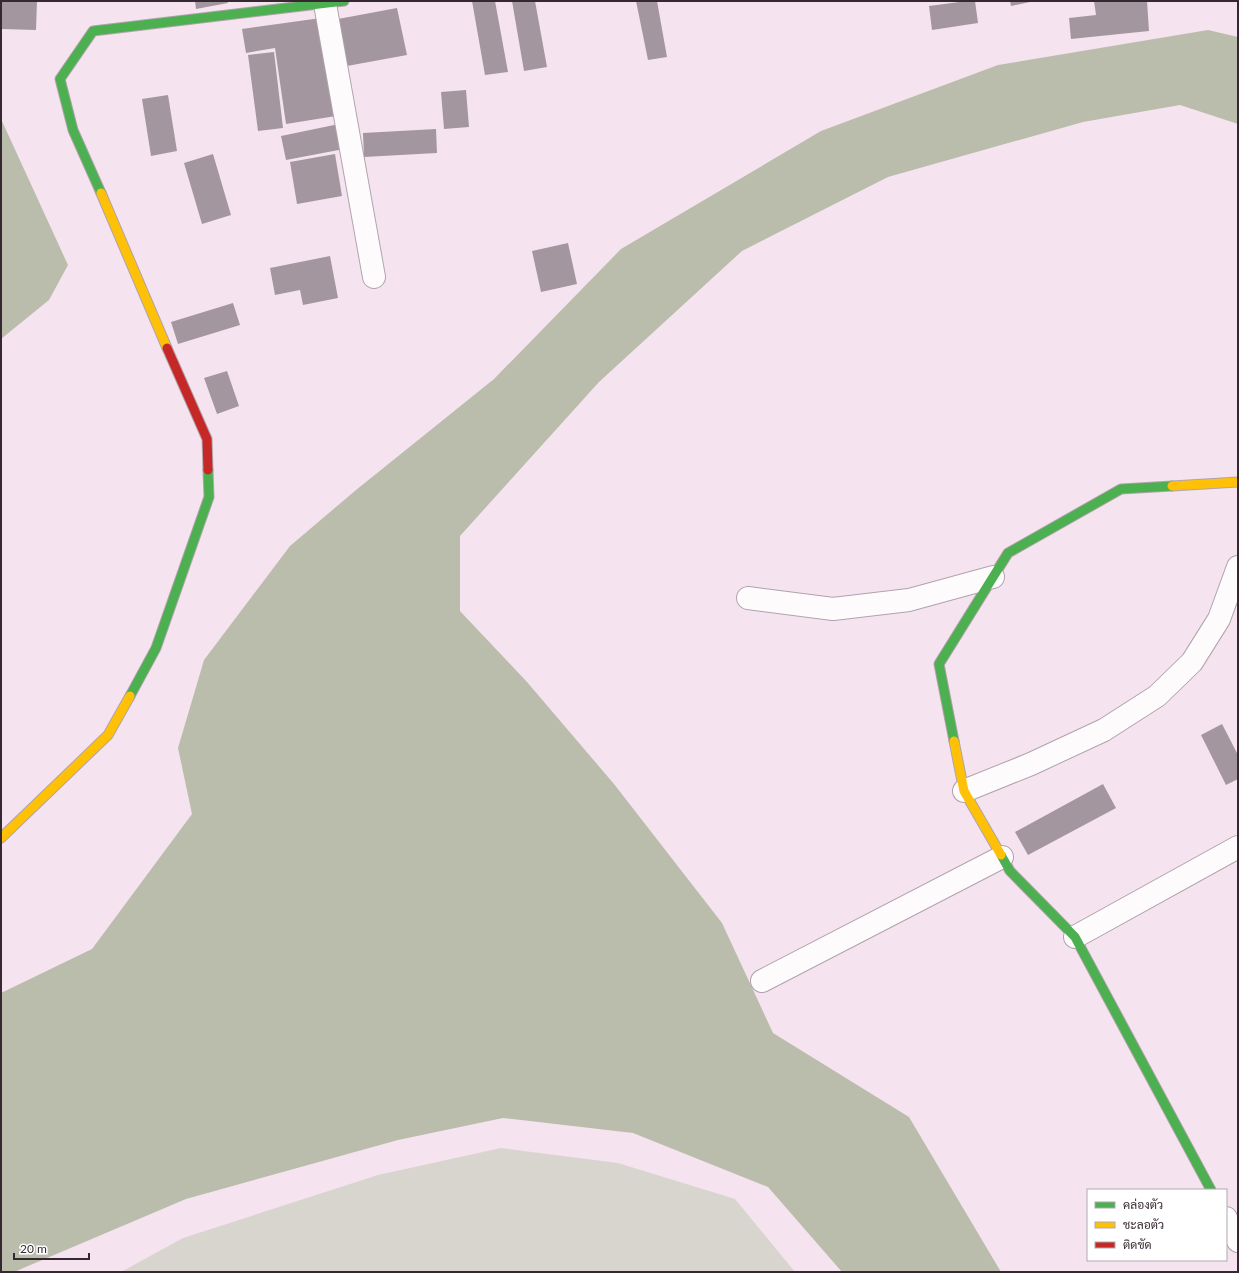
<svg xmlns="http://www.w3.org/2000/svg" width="1239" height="1273" font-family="Lato,Sarabun,sans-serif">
	<rect width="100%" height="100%" fill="#f5e4ef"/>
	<path fill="#d8d5cf" d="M501 1148 618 1163 735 1199 795 1272H121L183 1238 378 1175Z"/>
	<path fill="#babdab" d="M1208 30 1238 37V124L1180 105 1083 122 888 177 742 251 599 382 460 536V611L527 682 614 784 722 923 773 1033 909 1117 1001 1272H842L768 1187 633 1133 503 1118 398 1140 186 1199 14 1272H1V993L92 949 192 814 178 748 204 660 290 546 356 490 494 379 621 249 821 131 998 65Z
		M1 119 68 265 49 300 1 339Z"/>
	<path fill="#a4969f" d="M1 1H37L36 30 1 29Z
		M195 1H227L228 3 196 9Z
		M472 1H495L508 72 485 75Z
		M512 1H535L547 67 524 71Z
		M636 1H657L667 57 648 60Z
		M967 1H975L978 23 932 30 929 6Z
		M1010 1H1030V2L1011 6Z
		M1094 1H1147L1149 31 1071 39 1069 18 1096 15Z
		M397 8 407 55 347 66 338 19Z
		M321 18 336 116 286 124 275 48 246 53 242 29Z
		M274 52 283 128 258 131 248 55Z
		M466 90 469 127 444 129 441 92Z
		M168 95 177 151 151 156 142 99Z
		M339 124 344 149 286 160 281 136Z
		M436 129 437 153 364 157 363 133Z
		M213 154 231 215 202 224 184 163Z
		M335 154 342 196 297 204 290 162Z
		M568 243 577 284 541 292 532 251Z
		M330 256 338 298 303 305 300 290 275 295 270 268Z
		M233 303 240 325 178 344 171 322Z
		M227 371 239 406 217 414 204 378Z
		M1222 724 1238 755V779L1226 785 1201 735Z
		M1103 784 1116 808 1028 855 1015 832Z"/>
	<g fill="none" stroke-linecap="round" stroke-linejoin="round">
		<defs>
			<path id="street" d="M325 4 374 277
				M748 598 833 609 909 600 993 577
				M964 791 1031 764 1104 730 1157 696 1192 662 1219 619 1238 567
				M1075 937 1238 847
				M762 981 1002 857
				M1226 1218 1238 1241"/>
			<path id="fast" d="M101 193 73 130 60 79 93 31 344 1
				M130 696 156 648 209 497 208 470
				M954 741 939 664 1008 553 1121 489 1172 486
				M1001 855 1010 871 1075 937 1211 1190"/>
			<path id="slow" d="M101 193 167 348
				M1172 486 1238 482
				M954 741 964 791 1001 855
				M1 838 108 735 130 696"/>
			<path id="jam" d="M167 348 207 439 208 470"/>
		</defs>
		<use href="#street" stroke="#b0a3ab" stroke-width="24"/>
		<use href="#fast" stroke="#b0a3ab" stroke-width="11"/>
		<use href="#slow" stroke="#b0a3ab" stroke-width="11"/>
		<use href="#jam" stroke="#b0a3ab" stroke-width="11"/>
		<use href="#street" stroke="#fefbfd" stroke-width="22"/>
		<use href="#fast" stroke="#4caf50" stroke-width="9"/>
		<use href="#slow" stroke="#ffc107" stroke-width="9"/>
		<use href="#jam" stroke="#c62828" stroke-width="9"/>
	</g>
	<rect width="1239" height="1273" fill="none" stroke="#352831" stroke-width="4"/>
	<rect x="1087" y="1189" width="140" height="72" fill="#ffffff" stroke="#aea9ad"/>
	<rect x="1095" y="1202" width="20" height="6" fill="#4caf50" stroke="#aea9ad"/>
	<text x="1123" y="1209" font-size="12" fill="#352831">คล่องตัว</text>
	<rect x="1095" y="1222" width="20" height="6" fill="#ffc107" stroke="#aea9ad"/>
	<text x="1123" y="1229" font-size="12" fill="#352831">ชะลอตัว</text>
	<rect x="1095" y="1242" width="20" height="6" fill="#c62828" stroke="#aea9ad"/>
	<text x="1123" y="1249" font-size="12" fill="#352831">ติดขัด</text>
	<path d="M14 1253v6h75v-6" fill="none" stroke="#352831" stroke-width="2"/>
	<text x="20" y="1253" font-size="12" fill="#352831" stroke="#ffffff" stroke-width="3" paint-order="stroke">20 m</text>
</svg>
